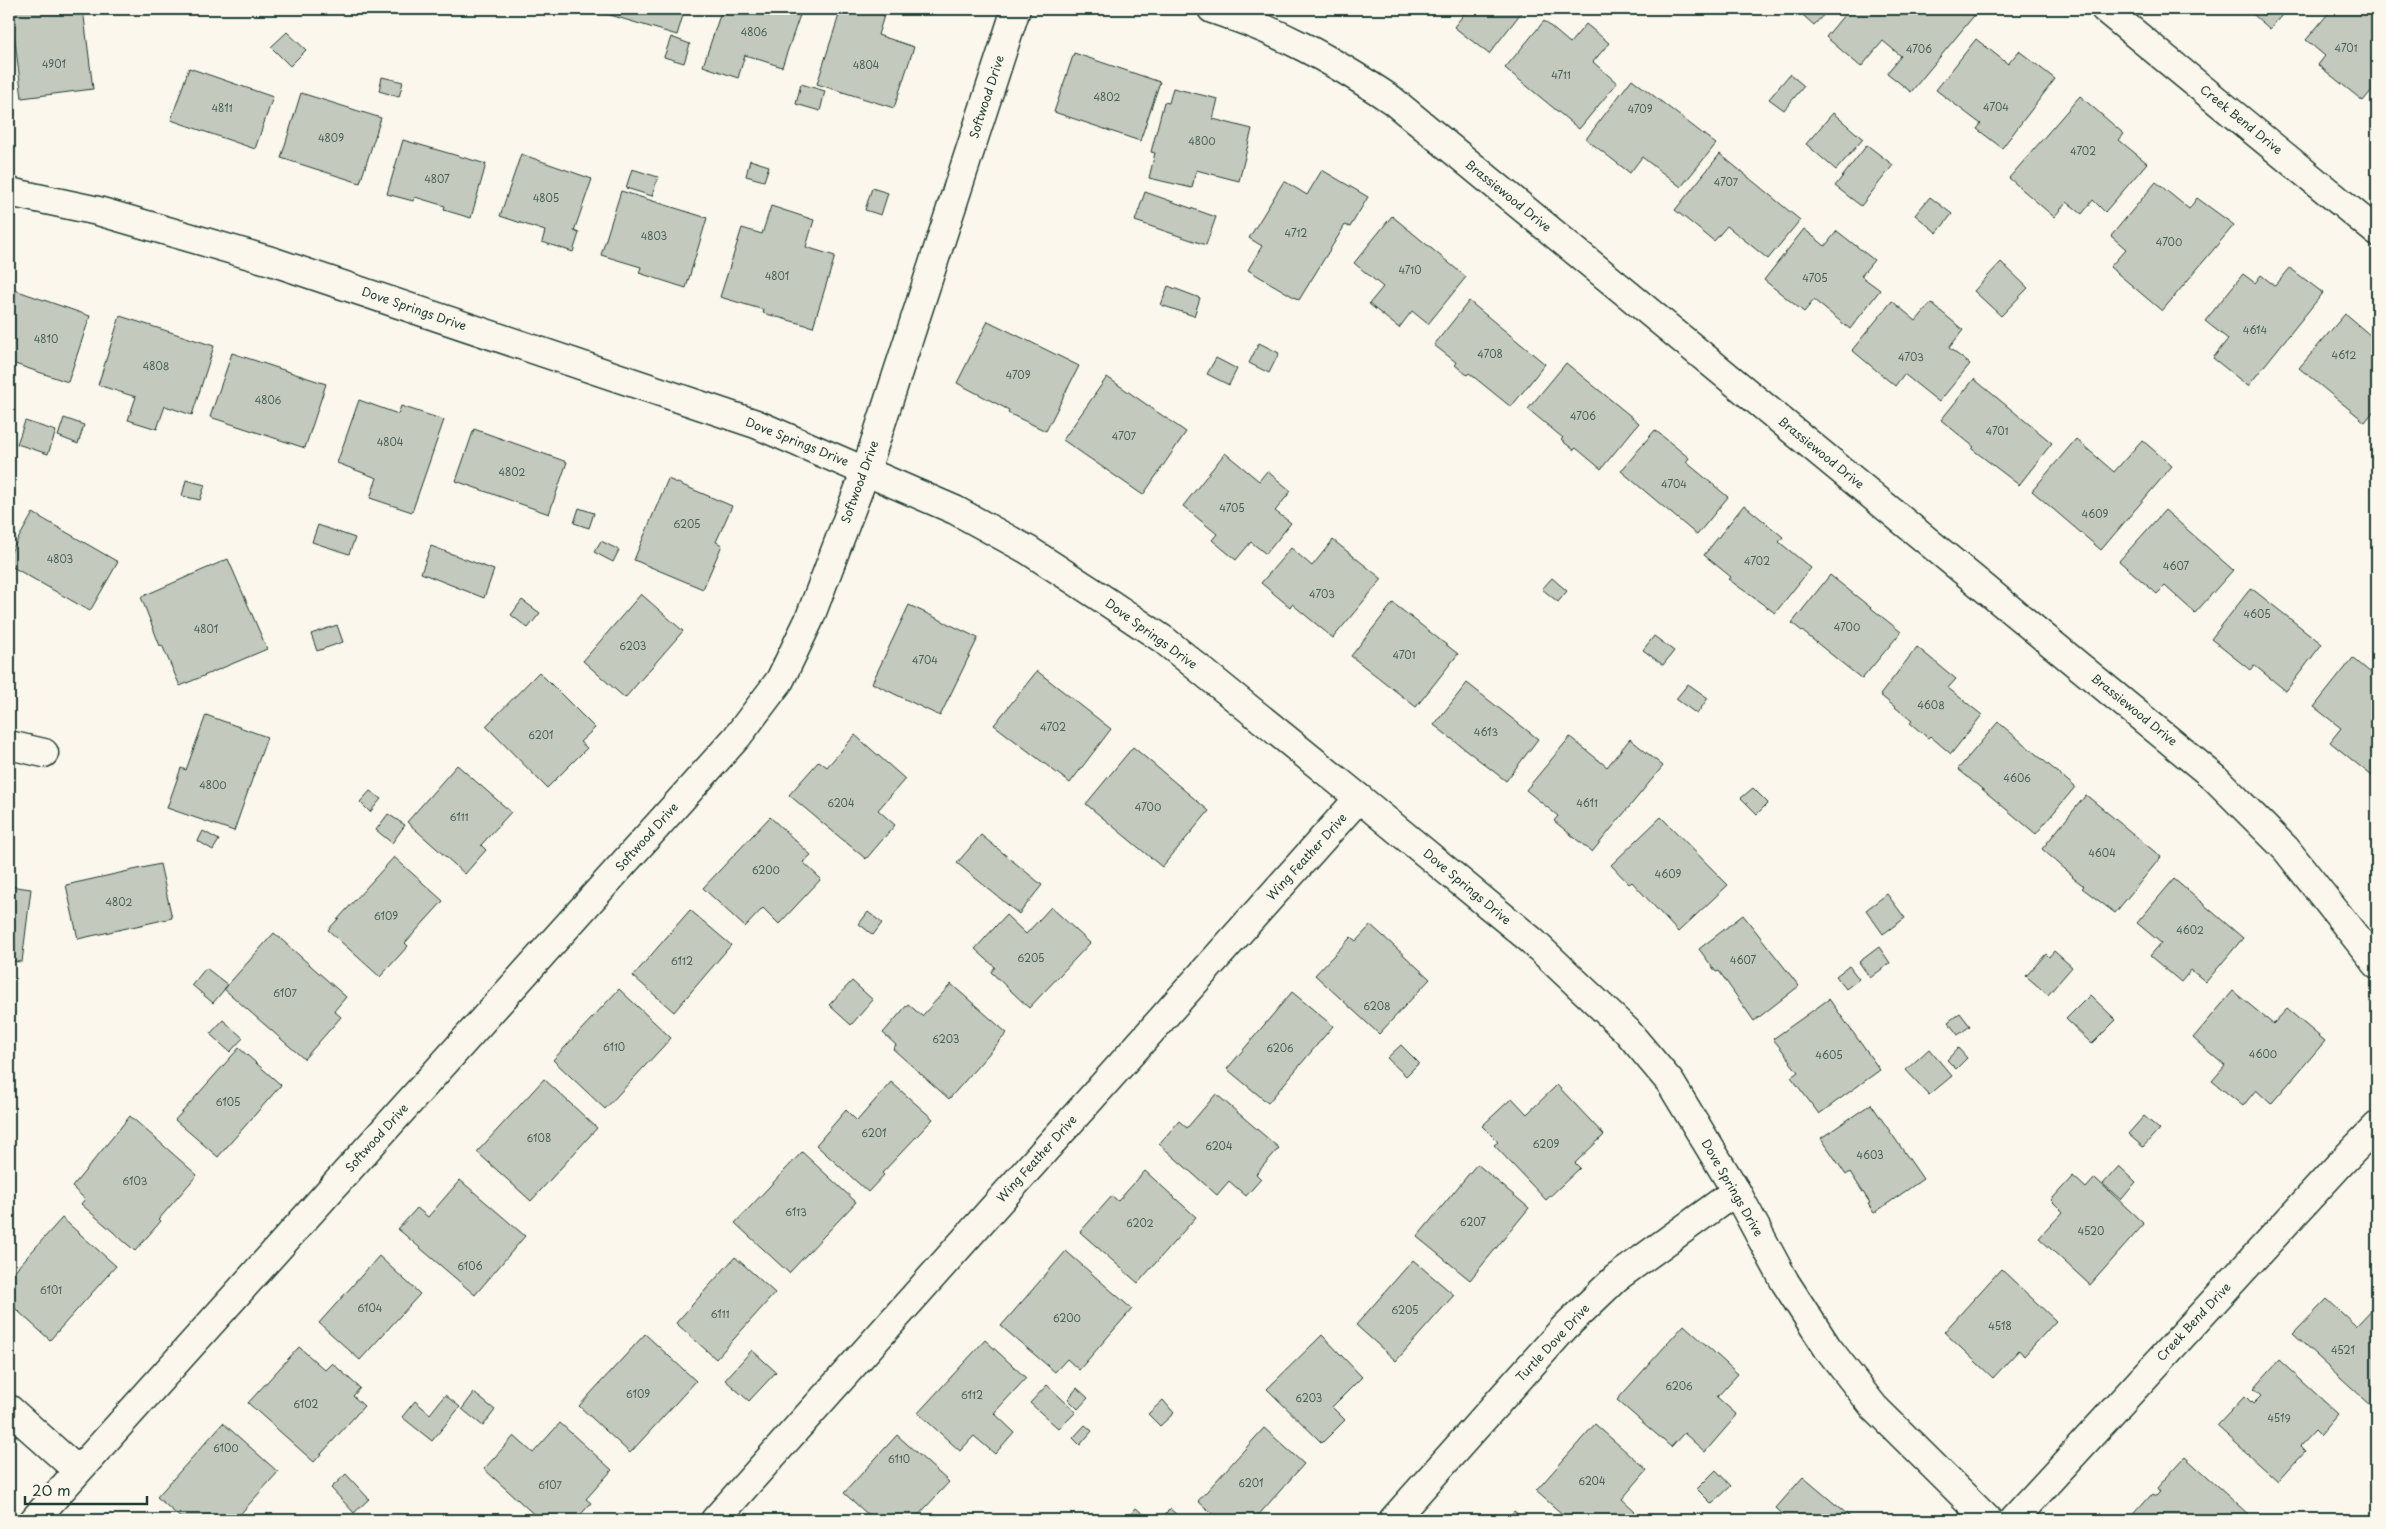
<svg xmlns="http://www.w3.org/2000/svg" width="2386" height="1529" font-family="'Playpen Sans',sans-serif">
	<rect width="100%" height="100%" fill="#fbf7ec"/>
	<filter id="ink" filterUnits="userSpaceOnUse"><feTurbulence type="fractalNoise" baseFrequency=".02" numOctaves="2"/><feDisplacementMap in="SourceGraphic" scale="10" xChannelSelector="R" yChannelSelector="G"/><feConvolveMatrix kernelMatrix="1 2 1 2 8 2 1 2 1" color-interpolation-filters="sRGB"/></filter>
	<g filter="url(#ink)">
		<path fill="#c4c9be" stroke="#1f3d34" d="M11 9H83L93 89 22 98Z
			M601 9H685L677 35 600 12Z
			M722 9H802L782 67 745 55 738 78 703 66Z
			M841 9H886L878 35 914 47 894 108 817 84Z
			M1468 9H1524L1489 54 1454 27Z
			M1796 9H1829L1814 25Z
			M1849 9H1974L1977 12 1911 92 1887 73 1901 56 1883 41 1861 67 1826 37Z
			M2247 9H2287L2270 29Z
			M2332 9H2377V84L2363 101 2318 65 2325 56 2306 40Z
			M1544 21 1570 43 1586 24 1609 43 1593 62 1617 83 1579 129 1505 68Z
			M287 32 306 50 290 66 271 47Z
			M671 37 690 44 684 63 664 57Z
			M1976 39 2008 64 2019 51 2055 79 2002 148 1977 129 1981 124 1936 90Z
			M1074 53 1160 82 1140 141 1054 112Z
			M189 68 273 97 255 149 171 120Z
			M1790 74 1804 86 1784 110 1769 99Z
			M382 77 403 82 399 97 379 91Z
			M1632 79 1716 144 1681 187 1642 157 1630 173 1586 139Z
			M801 84 825 91 820 111 796 104Z
			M1173 88 1218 99 1213 119 1252 129 1239 181 1196 170 1192 188 1149 178 1155 153 1151 152 1164 102 1169 103Z
			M301 93 381 118 360 183 281 158Z
			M2080 96 2124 134 2119 140 2147 163 2105 212 2093 200 2082 214 2067 202 2054 217 2009 178Z
			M1833 113 1863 139 1836 170 1806 144Z
			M403 140 486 164 471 218 444 210 445 206 415 197 413 201 387 194Z
			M1867 145 1893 165 1861 206 1835 186Z
			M521 154 592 179 574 231 579 233 573 252 542 242 545 231 500 216Z
			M1720 154 1800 220 1768 259 1727 226 1714 241 1675 210Z
			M750 160 769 166 764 181 746 176Z
			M632 169 658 177 652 196 626 188Z
			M1322 170 1368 197 1350 227 1345 225 1299 300 1248 270 1262 246 1249 238 1284 181 1307 195Z
			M2156 182 2189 209 2197 198 2234 225 2162 311 2110 267 2126 249 2111 236Z
			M872 188 888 193 881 215 865 210Z
			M621 191 707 218 686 288 639 273 641 267 601 255Z
			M1145 192 1216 217 1206 245 1135 221Z
			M1930 197 1952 214 1937 233 1915 215Z
			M771 206 814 220 806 247 835 256 813 327 763 313 764 310 720 297 742 228 762 234Z
			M1392 216 1466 277 1428 324 1412 311 1399 328 1369 304 1383 287 1354 263Z
			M1804 229 1825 246 1837 231 1874 260 1861 276 1880 290 1850 329 1814 300 1804 312 1764 280Z
			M2001 262 2028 288 2001 316 1974 291Z
			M2290 268 2323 293 2248 386 2213 358 2228 339 2205 321 2243 274 2255 283 2261 275 2275 286Z
			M1168 286 1200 298 1194 316 1161 305Z
			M9 288 90 316 68 382 9 362Z
			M1469 301 1545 364 1511 407 1469 373 1467 375 1455 365 1457 363 1434 345Z
			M1892 301 1916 321 1931 303 1963 330 1949 348 1970 364 1939 402 1904 374 1895 386 1852 350Z
			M2345 314 2377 341V407L2365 422 2299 368Z
			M120 316 214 346 192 415 165 406 157 429 128 420 136 397 98 385Z
			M988 321 1079 366 1046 431 1008 413 1009 410 957 383Z
			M1259 343 1279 353 1269 373 1249 363Z
			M232 353 326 384 305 448 210 417Z
			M1216 358 1237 369 1229 385 1207 374Z
			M1566 363 1639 423 1601 469 1576 448 1574 450 1561 440 1563 438 1528 409Z
			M1107 377 1186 432 1143 495 1063 440Z
			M1974 379 2052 443 2019 485 1972 449 1974 447 1941 420Z
			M359 400 398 414 401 406 444 420 412 512 370 498 377 478 337 463Z
			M64 418 84 425 78 444 58 436Z
			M25 421 56 431 48 454 17 444Z
			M474 429 567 462 549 514 456 481Z
			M1655 430 1689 458 1686 462 1728 497 1697 535 1621 471Z
			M2076 439 2114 472 2142 440 2172 466 2101 550 2032 491Z
			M1225 453 1259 481 1267 471 1291 491 1275 511 1291 523 1266 554 1251 542 1236 560 1212 540 1217 534 1183 506Z
			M668 479 732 506 716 542 722 545 703 589 634 560Z
			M186 480 205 485 200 500 182 496Z
			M1744 505 1783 537 1779 542 1811 568 1775 613 1728 579 1731 577 1704 555Z
			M579 508 594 513 589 528 574 523Z
			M2165 510 2233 570 2195 613 2165 586 2157 594 2119 561Z
			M33 513 118 562 90 611 9 565V555Z
			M318 525 355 538 349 554 312 542Z
			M1333 540 1382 579 1333 638 1292 604 1290 607 1261 583 1291 548 1312 566Z
			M601 541 619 550 613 562 594 552Z
			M431 546 494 570 484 598 421 573Z
			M228 559 267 649 180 686 162 645 160 646 141 597Z
			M1830 575 1901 632 1862 679 1792 623Z
			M1552 578 1567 591 1558 602 1542 589Z
			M2251 588 2322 644 2286 691 2254 665 2250 670 2211 639Z
			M641 594 683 631 625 698 583 661Z
			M522 600 540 613 528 628 511 615Z
			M1393 603 1458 654 1416 707 1351 656Z
			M909 605 978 638 940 716 872 683Z
			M337 625 343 642 317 651 311 634Z
			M1654 636 1674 651 1663 665 1643 650Z
			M1917 647 1956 679 1948 688 1982 715 1951 754 1930 736 1928 738 1910 723 1912 721 1880 695Z
			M2353 658 2377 678V770L2372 776 2330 742 2341 728 2314 707Z
			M1037 671 1111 729 1070 783 994 725Z
			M539 672 595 728 580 742 587 748 547 788 486 726Z
			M1467 683 1538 739 1506 781 1434 725Z
			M1688 684 1708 698 1697 714 1676 699Z
			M206 715 267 737 234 831 167 808 181 768 186 770Z
			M1998 722 2075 787 2036 834 1958 769Z
			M855 735 905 779 878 810 895 825 866 859 789 795 819 761 827 767Z
			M1570 737 1607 767 1630 739 1663 766 1592 852 1554 821 1558 816 1526 790Z
			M1133 747 1209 811 1162 867 1086 804Z
			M457 765 511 812 481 845 486 850 465 874 407 822Z
			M1753 788 1768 803 1757 814 1741 798Z
			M370 791 381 799 370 812 360 802Z
			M2086 795 2161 857 2115 913 2082 888 2084 886 2072 877 2073 876 2042 849Z
			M388 814 405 825 392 843 376 830Z
			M770 817 811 855 803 862 821 879 779 924 763 908 745 927 703 888Z
			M1661 817 1728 885 1678 932 1632 882 1629 884 1611 865Z
			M203 831 219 840 213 850 198 841Z
			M981 835 1042 885 1019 914 957 863Z
			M394 857 443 901 405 943 408 946 380 977 328 930Z
			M160 864 172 918 78 939 66 885Z
			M2174 879 2243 938 2206 982 2191 970 2181 982 2150 956 2161 943 2137 923Z
			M9 886 31 889 22 962 9 961Z
			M1887 894 1905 918 1883 934 1866 910Z
			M1051 907 1090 943 1029 1008 991 972 995 967 975 949 1006 915 1026 934Z
			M690 910 731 945 674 1012 633 976Z
			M868 912 882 923 873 935 859 924Z
			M1743 915 1799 986 1754 1021 1719 971 1716 972 1699 949Z
			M1371 925 1430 979 1379 1034 1315 975 1351 937 1356 941Z
			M274 933 346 997 334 1011 341 1017 304 1059 224 989Z
			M1879 947 1890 963 1870 978 1859 962Z
			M2054 951 2072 967 2048 995 2026 976 2046 954 2049 957Z
			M1849 966 1859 979 1846 989 1836 976Z
			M206 968 228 985 213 1003 192 985Z
			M852 981 873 1000 851 1025 829 1005Z
			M951 984 1007 1033 949 1099 893 1049 896 1045 883 1033 908 1004 922 1016Z
			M619 989 671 1038 605 1109 553 1060Z
			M2233 991 2273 1024 2287 1009 2325 1041 2271 1104 2256 1090 2243 1106 2212 1081 2225 1066 2193 1038Z
			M1292 992 1333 1026 1268 1103 1227 1069Z
			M2090 995 2116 1020 2092 1044 2066 1019Z
			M1829 999 1880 1070 1819 1114 1791 1077 1798 1072 1790 1062 1791 1061 1773 1039Z
			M1960 1013 1970 1026 1958 1035 1948 1022Z
			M223 1020 243 1038 230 1052 210 1034Z
			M1401 1045 1419 1063 1406 1076 1387 1058Z
			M239 1048 281 1085 218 1157 175 1120Z
			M1958 1048 1967 1058 1956 1069 1947 1060Z
			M1929 1049 1952 1076 1929 1095 1906 1070Z
			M544 1079 597 1128 531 1201 477 1152Z
			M891 1082 933 1119 882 1173 884 1175 868 1192 816 1145 846 1110 857 1121Z
			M1557 1085 1604 1135 1575 1163 1580 1168 1546 1200 1494 1145 1498 1142 1482 1126 1512 1098 1527 1114Z
			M1216 1094 1279 1148 1256 1174 1261 1179 1246 1196 1229 1181 1217 1195 1159 1144 1179 1121 1187 1128Z
			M1871 1104 1923 1179 1874 1213 1868 1204 1870 1203 1850 1172 1846 1175 1821 1138Z
			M130 1116 197 1175 159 1219 161 1221 135 1251 81 1204 85 1199 72 1187Z
			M2144 1116 2159 1129 2143 1147 2128 1134Z
			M802 1152 856 1202 789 1273 735 1223Z
			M1477 1164 1529 1208 1470 1280 1417 1237Z
			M2119 1166 2136 1182 2121 1200 2103 1184Z
			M1145 1171 1196 1217 1138 1283 1080 1232 1112 1196 1118 1201Z
			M2073 1176 2086 1188 2095 1178 2144 1224 2090 1285 2039 1238 2063 1212 2051 1200Z
			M460 1180 525 1236 475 1295 398 1229 417 1208 428 1217Z
			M62 1218 116 1266 50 1340 9 1303V1277Z
			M1066 1251 1132 1309 1079 1370 1067 1359 1055 1372 1001 1326Z
			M379 1256 420 1294 360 1360 319 1323Z
			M735 1257 775 1293 716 1359 676 1323Z
			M1413 1260 1454 1295 1396 1361 1356 1325Z
			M2001 1269 2056 1321 2024 1356 2019 1350 1993 1378 1944 1332Z
			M2327 1299 2356 1326 2377 1304V1404L2374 1408 2293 1334Z
			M1684 1325 1738 1374 1717 1397 1737 1415 1705 1452 1684 1433 1671 1447 1617 1400Z
			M645 1334 696 1381 630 1453 579 1406Z
			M1322 1335 1362 1377 1332 1407 1345 1420 1322 1443 1267 1389Z
			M985 1340 1026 1378 994 1413 1014 1432 995 1454 974 1436 960 1451 918 1413Z
			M299 1347 325 1370 332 1363 360 1388 353 1396 364 1406 314 1462 248 1403Z
			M752 1350 776 1372 749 1401 725 1380Z
			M2279 1360 2338 1414 2319 1436 2314 1431 2300 1446 2305 1451 2278 1481 2217 1426 2245 1396 2253 1404 2262 1395 2254 1388Z
			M1047 1385 1076 1412 1059 1429 1030 1403Z
			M1077 1388 1088 1398 1078 1409 1068 1399Z
			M474 1393 495 1410 483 1426 462 1409Z
			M445 1395 460 1407 432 1441 402 1417 415 1401 430 1414Z
			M1163 1400 1174 1413 1160 1426 1148 1414Z
			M223 1423 278 1472 235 1520H183L157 1497Z
			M560 1423 612 1470 586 1499 591 1503 576 1520H540L484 1469 514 1436 533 1453Z
			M1595 1424 1647 1470 1622 1499 1635 1511 1627 1520H1569L1536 1491Z
			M1085 1425 1092 1431 1080 1445 1073 1438Z
			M1264 1428 1304 1464 1254 1520H1219L1198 1501Z
			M897 1435 949 1482 914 1520H874L844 1493Z
			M2185 1457 2249 1515 2244 1520H2129L2152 1494 2156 1496 2160 1492 2157 1488Z
			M1716 1470 1731 1486 1712 1504 1697 1489Z
			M346 1474 369 1499 354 1513 331 1488Z
			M1803 1477 1854 1520H1789L1776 1508Z
			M1136 1508 1150 1520H1125Z
			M1170 1509 1183 1520H1159Z
			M1514 1511 1525 1520H1506Z"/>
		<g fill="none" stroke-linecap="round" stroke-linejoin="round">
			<defs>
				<path id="street" d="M1212 9C1282 32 1332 60 1392 100L2215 778 2286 849 2377 964
					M2105 9 2377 232
					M9 745 44 753
					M9 1409 78 1471
					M34 1520 737 737 780 680 809 620 866 470 1016 9
					M715 1520 1359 798
					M1393 1520 1565 1327 1616 1278 1736 1191
					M2013 1520 2341 1163 2377 1126"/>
				<path id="secondary" d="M9 192 98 211 271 261 756 424 955 510 1028 550 1097 595 1164 640 1359 798 1531 940 1627 1031 1670 1082 1736 1191 1785 1282 1827 1347 1874 1407 1988 1520"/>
			</defs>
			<use href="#street" stroke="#1f3d34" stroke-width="31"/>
			<use href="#secondary" stroke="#1f3d34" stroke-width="31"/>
			<use href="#street" stroke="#fbf7ec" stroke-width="28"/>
			<use href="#secondary" stroke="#fbf7ec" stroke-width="28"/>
		</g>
	</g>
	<g text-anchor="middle" stroke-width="5" stroke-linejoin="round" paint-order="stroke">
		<g font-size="10" fill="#486056">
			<text x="754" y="36">4806</text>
			<text x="2346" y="52">4701</text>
			<text x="1919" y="53">4706</text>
			<text x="54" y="68">4901</text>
			<text x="866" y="69">4804</text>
			<text x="1561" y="79">4711</text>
			<text x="1107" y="101">4802</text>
			<text x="1996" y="111">4704</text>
			<text x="222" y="112">4811</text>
			<text x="1640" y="113">4709</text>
			<text x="331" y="142">4809</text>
			<text x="1202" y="145">4800</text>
			<text x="2083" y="155">4702</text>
			<text x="437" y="183">4807</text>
			<text x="1726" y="186">4707</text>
			<text x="546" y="202">4805</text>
			<text x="1296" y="237">4712</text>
			<text x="654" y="240">4803</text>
			<text x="2169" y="246">4700</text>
			<text x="1410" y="274">4710</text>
			<text x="777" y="280">4801</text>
			<text x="1815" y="282">4705</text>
			<text x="2255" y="334">4614</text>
			<text x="46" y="343">4810</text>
			<text x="1490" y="358">4708</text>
			<text x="2344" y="359">4612</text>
			<text x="1911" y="361">4703</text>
			<text x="156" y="370">4808</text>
			<text x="1018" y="379">4709</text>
			<text x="268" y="404">4806</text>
			<text x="1583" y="420">4706</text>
			<text x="1997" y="435">4701</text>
			<text x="1124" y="440">4707</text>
			<text x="390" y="446">4804</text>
			<text x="512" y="476">4802</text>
			<text x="1674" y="488">4704</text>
			<text x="1232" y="512">4705</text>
			<text x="2095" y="518">4609</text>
			<text x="687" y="528">6205</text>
			<text x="60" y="563">4803</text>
			<text x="1757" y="565">4702</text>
			<text x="2176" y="570">4607</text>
			<text x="1322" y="598">4703</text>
			<text x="2257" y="618">4605</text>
			<text x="1847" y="631">4700</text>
			<text x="206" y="633">4801</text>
			<text x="633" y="650">6203</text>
			<text x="1404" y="659">4701</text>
			<text x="925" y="664">4704</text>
			<text x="1931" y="709">4608</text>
			<text x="1053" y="731">4702</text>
			<text x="1486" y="736">4613</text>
			<text x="541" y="739">6201</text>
			<text x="2017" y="782">4606</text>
			<text x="213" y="789">4800</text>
			<text x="841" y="807">6204</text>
			<text x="1587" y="807">4611</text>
			<text x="1148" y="811">4700</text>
			<text x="459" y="821">6111</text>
			<text x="2102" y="857">4604</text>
			<text x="766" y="874">6200</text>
			<text x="1668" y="878">4609</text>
			<text x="119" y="906">4802</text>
			<text x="386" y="920">6109</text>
			<text x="2190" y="934">4602</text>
			<text x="1031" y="962">6205</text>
			<text x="1743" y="964">4607</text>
			<text x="682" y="965">6112</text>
			<text x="285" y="997">6107</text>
			<text x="1377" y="1010">6208</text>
			<text x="946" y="1043">6203</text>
			<text x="614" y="1051">6110</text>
			<text x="1280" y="1052">6206</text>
			<text x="2263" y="1058">4600</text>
			<text x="1829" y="1059">4605</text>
			<text x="228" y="1106">6105</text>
			<text x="874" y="1137">6201</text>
			<text x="539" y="1142">6108</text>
			<text x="1546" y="1148">6209</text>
			<text x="1219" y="1150">6204</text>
			<text x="1870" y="1159">4603</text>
			<text x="135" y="1185">6103</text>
			<text x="796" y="1216">6113</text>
			<text x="1473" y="1226">6207</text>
			<text x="1140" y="1227">6202</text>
			<text x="2091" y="1235">4520</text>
			<text x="470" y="1270">6106</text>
			<text x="51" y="1294">6101</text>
			<text x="370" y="1312">6104</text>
			<text x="1405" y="1314">6205</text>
			<text x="720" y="1318">6111</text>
			<text x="1067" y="1322">6200</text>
			<text x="2000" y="1330">4518</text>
			<text x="2343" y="1354">4521</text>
			<text x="1679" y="1390">6206</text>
			<text x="638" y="1398">6109</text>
			<text x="972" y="1399">6112</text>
			<text x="1309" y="1402">6203</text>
			<text x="306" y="1408">6102</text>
			<text x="2279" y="1422">4519</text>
			<text x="226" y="1452">6100</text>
			<text x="899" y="1463">6110</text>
			<text x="1592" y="1485">6204</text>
			<text x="1251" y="1487">6201</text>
			<text x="550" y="1489">6107</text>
		</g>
		<g font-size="12" fill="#1f3d34" stroke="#fbf7ec">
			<text transform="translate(987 97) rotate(-72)" y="4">Softwood Drive</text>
			<text transform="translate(2241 120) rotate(39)" y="4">Creek Bend Drive</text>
			<text transform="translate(1508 196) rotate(39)" y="4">Brassiewood Drive</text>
			<text transform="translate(414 309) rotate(19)" y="4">Dove Springs Drive</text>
			<text transform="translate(797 442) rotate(22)" y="4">Dove Springs Drive</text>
			<text transform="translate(1821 453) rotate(39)" y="4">Brassiewood Drive</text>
			<text transform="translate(860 482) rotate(-70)" y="4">Softwood Drive</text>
			<text transform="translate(1151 634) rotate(36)" y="4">Dove Springs Drive</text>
			<text transform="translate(2134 710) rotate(39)" y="4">Brassiewood Drive</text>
			<text transform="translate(647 837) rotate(-48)" y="4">Softwood Drive</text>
			<text transform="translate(1307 857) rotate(-48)" y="4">Wing Feather Drive</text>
			<text transform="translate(1467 887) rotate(40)" y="4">Dove Springs Drive</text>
			<text transform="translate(377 1138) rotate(-48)" y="4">Softwood Drive</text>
			<text transform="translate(1037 1159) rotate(-48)" y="4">Wing Feather Drive</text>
			<text transform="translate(1732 1188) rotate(60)" y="4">Dove Springs Drive</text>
			<text transform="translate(2194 1322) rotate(-47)" y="4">Creek Bend Drive</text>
			<text transform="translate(1553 1343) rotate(-47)" y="4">Turtle Dove Drive</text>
		</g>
	</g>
	<rect width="2386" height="1529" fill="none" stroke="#fbf7ec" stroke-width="30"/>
	<rect x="15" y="15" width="2356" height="1499" fill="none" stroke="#1f3d34" stroke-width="2" filter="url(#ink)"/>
	<path d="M25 1496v8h122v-8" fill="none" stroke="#1f3d34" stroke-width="2.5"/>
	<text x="32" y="1496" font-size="15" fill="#1f3d34" stroke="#fbf7ec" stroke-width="4" paint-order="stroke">20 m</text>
</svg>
